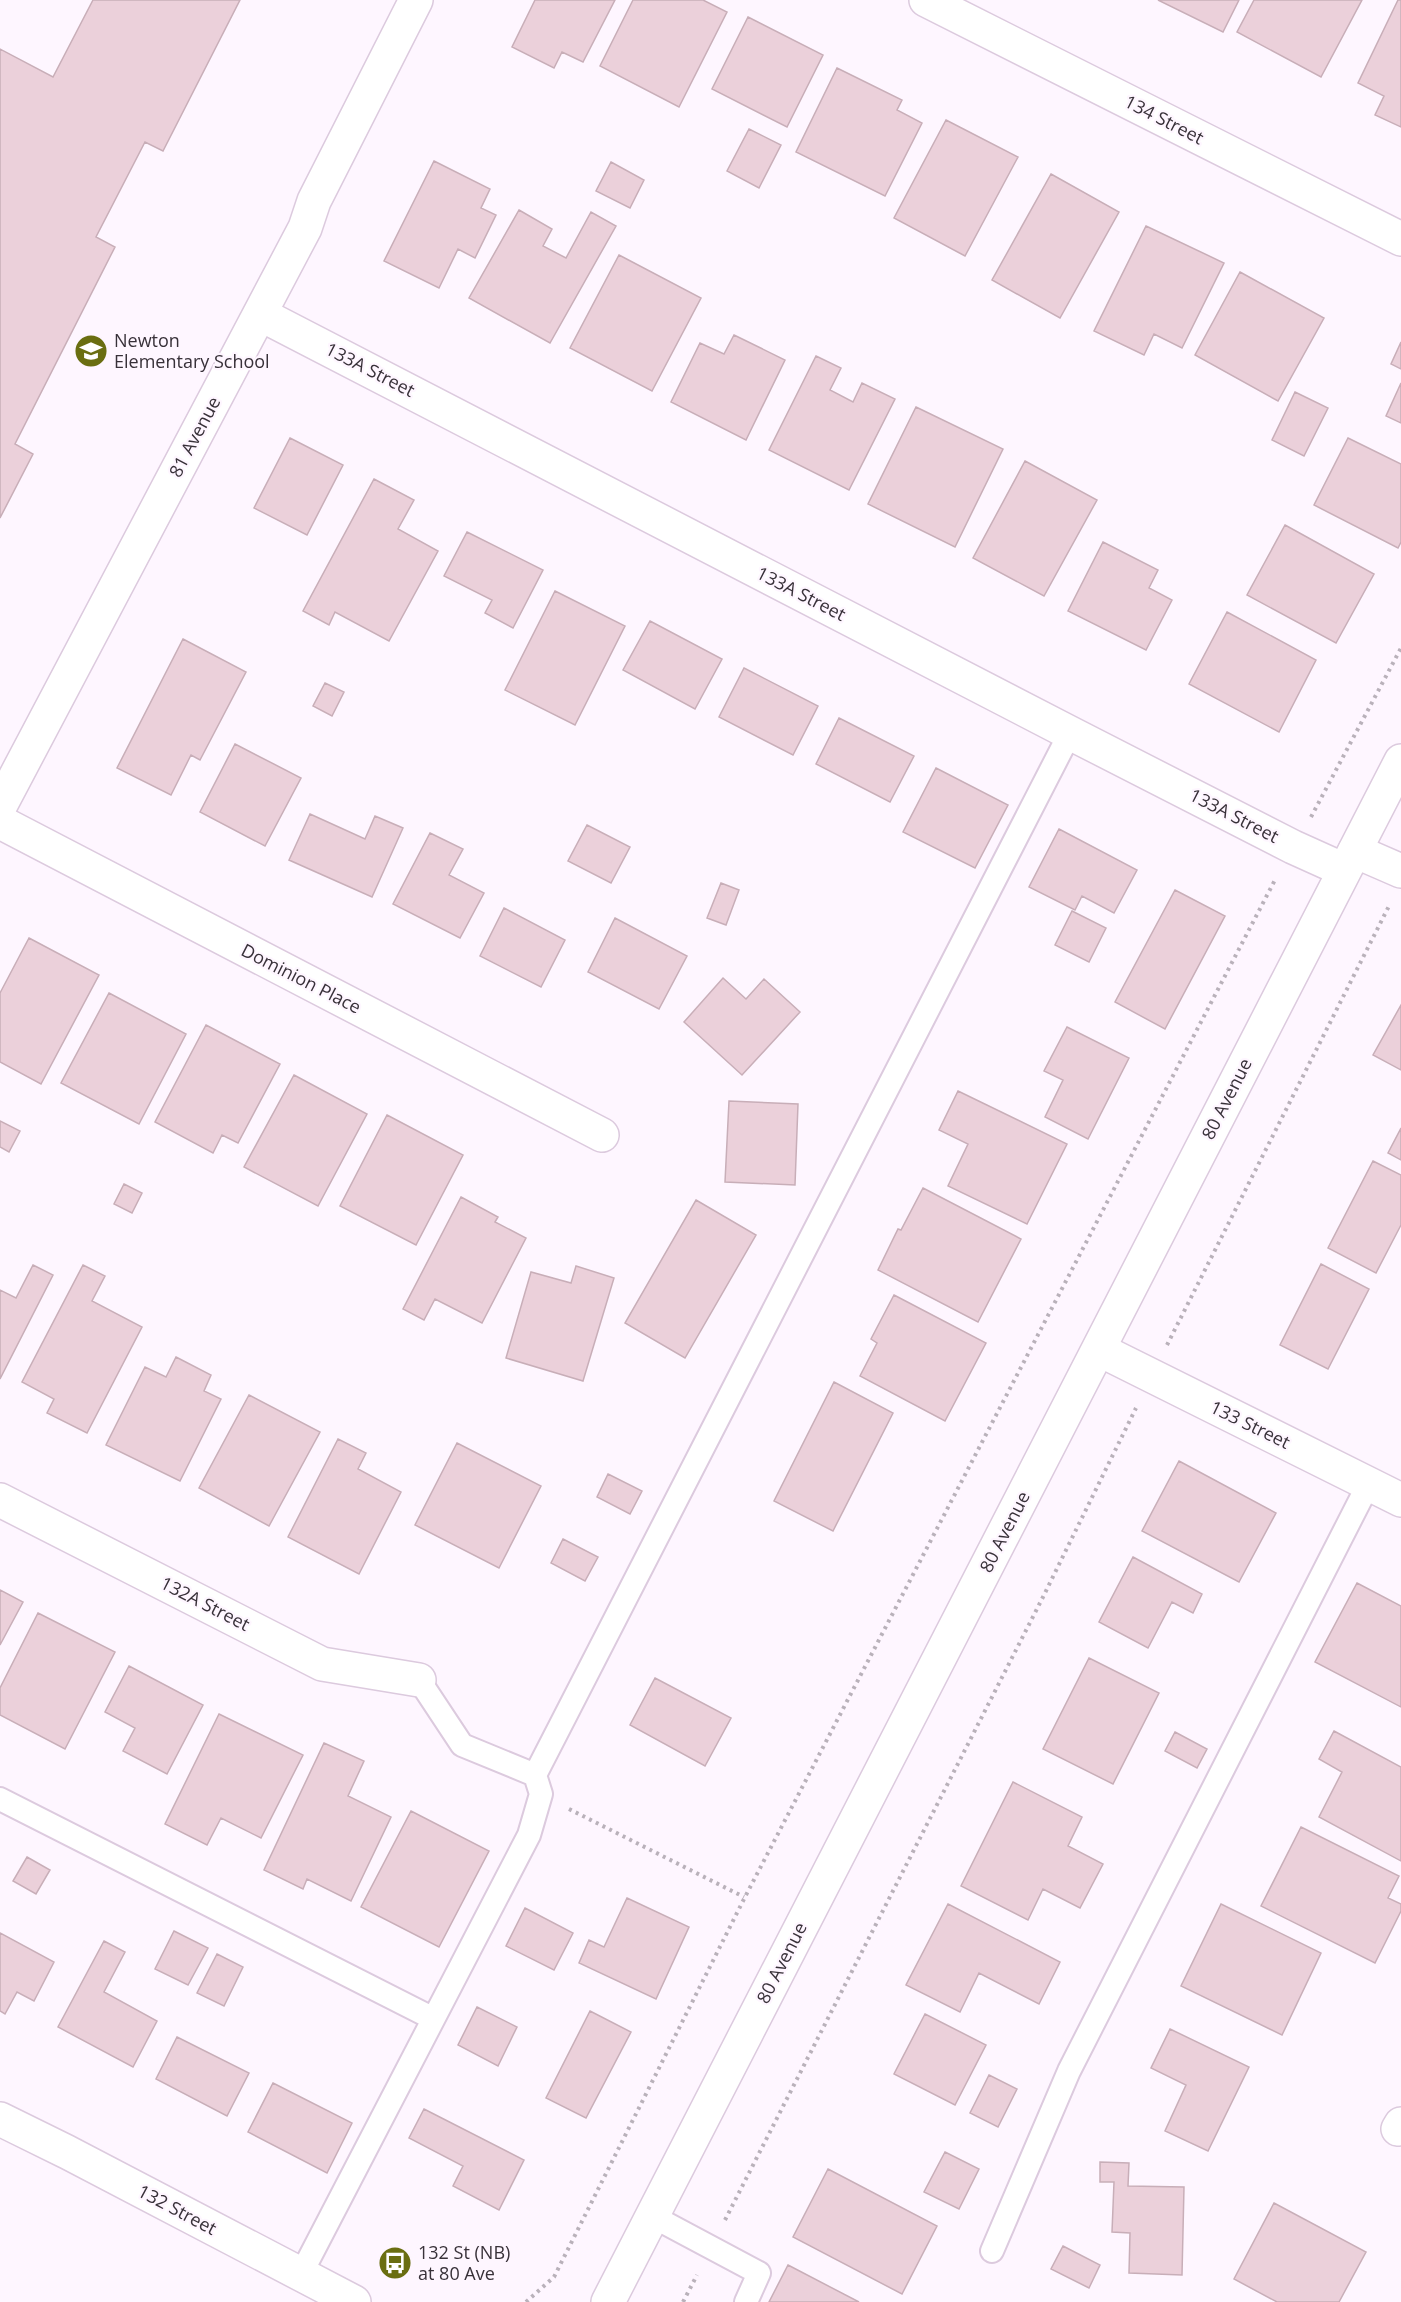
<svg xmlns="http://www.w3.org/2000/svg" width="1401" height="2302" font-family="'Open Sans',sans-serif">
	<rect width="100%" height="100%" fill="#fef6ff"/>
	<path fill="#ebd0da" stroke="#c8aeb8" stroke-width="1.5" d="M93 0H240L163 151 145 142 96 237 115 247 15 444 33 454 0 518V49L53 77Z
		M535 0H615L583 62 562 52 554 68 512 47Z
		M633 0H703L727 12 679 107 600 66Z
		M1158 0H1239L1223 32Z
		M1254 0H1362L1321 77 1237 32Z
		M1398 0H1401V127L1375 115 1384 96 1358 83Z
		M748 17 823 55 787 127 712 89Z
		M837 68 902 100 897 110 922 123 885 196 796 152Z
		M946 120 1018 157 965 256 894 218Z
		M749 129 781 145 759 188 727 171Z
		M434 161 490 189 481 208 496 215 475 258 458 249 439 288 384 261Z
		M611 162 644 180 630 208 596 191Z
		M1051 174 1119 212 1060 318 992 280Z
		M519 210 552 229 543 246 566 258 591 212 616 226 550 343 469 298Z
		M1146 226 1224 263 1182 348 1154 334 1144 355 1094 331Z
		M619 255 701 298 652 391 570 348Z
		M1240 272 1324 318 1278 401 1195 355Z
		M734 335 785 360 746 440 671 402 700 343 724 354Z
		M1401 342V369L1391 364Z
		M816 356 841 368 830 390 853 402 862 383 895 399 849 490 769 450Z
		M1401 383V423L1386 416Z
		M1295 392 1328 408 1304 456 1272 440Z
		M916 407 1003 449 955 547 868 504Z
		M290 438 343 465 307 535 254 508Z
		M1348 438 1401 464V542L1398 548 1314 505Z
		M1025 461 1097 500 1044 596 973 558Z
		M374 479 414 500 398 529 438 551 389 641 335 612 329 625 303 611Z
		M1285 525 1374 574 1336 643 1247 595Z
		M467 532 543 570 513 628 485 613 492 600 444 576Z
		M1103 542 1158 570 1149 588 1172 600 1146 650 1068 611Z
		M555 591 625 626 575 725 505 690Z
		M1227 612 1316 660 1279 732 1189 684Z
		M650 621 722 659 695 709 623 670Z
		M183 639 246 672 200 760 191 755 171 795 117 768Z
		M744 668 818 706 793 755 719 717Z
		M325 683 344 692 332 716 313 706Z
		M839 718 914 756 890 802 816 764Z
		M235 744 301 778 265 846 200 812Z
		M936 768 1008 805 975 868 903 832Z
		M310 814 365 839 375 816 403 828 372 897 289 860Z
		M587 825 630 847 611 883 568 861Z
		M1059 829 1137 870 1114 913 1082 896 1075 910 1029 887Z
		M430 833 463 849 449 875 484 893 460 938 393 904Z
		M721 883 739 890 726 925 707 918Z
		M1175 890 1225 916 1165 1029 1115 1002Z
		M504 908 565 940 541 987 480 956Z
		M1072 911 1106 928 1089 962 1055 945Z
		M615 918 687 956 659 1009 588 972Z
		M29 938 99 975 41 1084 0 1062V993Z
		M723 978 746 999 764 979 800 1012 742 1075 684 1022Z
		M109 993 186 1034 139 1124 61 1083Z
		M1401 1005V1070L1373 1055Z
		M206 1025 280 1064 238 1143 222 1135 213 1153 155 1122Z
		M1067 1027 1129 1058 1088 1139 1045 1117 1063 1080 1044 1071Z
		M294 1075 367 1114 318 1206 244 1167Z
		M958 1091 1067 1144 1027 1224 948 1186 968 1144 939 1130Z
		M729 1101 798 1104 795 1185 725 1182Z
		M387 1115 463 1155 416 1245 340 1206Z
		M0 1121 20 1131 9 1152 0 1147Z
		M1401 1128V1160L1388 1153Z
		M1373 1161 1401 1175V1225L1376 1273 1328 1248Z
		M124 1184 142 1193 132 1213 114 1204Z
		M923 1188 1021 1239 978 1322 878 1270 898 1229 901 1230Z
		M461 1197 498 1217 495 1222 526 1238 482 1323 435 1299 424 1320 403 1309Z
		M696 1200 756 1235 685 1358 625 1323Z
		M1321 1264 1369 1289 1328 1369 1280 1345Z
		M33 1265 53 1275 0 1379V1290L16 1298Z
		M83 1265 105 1276 92 1301 142 1327 87 1433 47 1413 54 1399 22 1382Z
		M576 1266 614 1278 583 1381 506 1358 531 1272 571 1283Z
		M894 1295 986 1343 945 1421 860 1376 877 1343 871 1339Z
		M176 1357 211 1375 204 1391 221 1399 180 1481 106 1445 145 1367 166 1377Z
		M834 1382 893 1413 833 1531 774 1501Z
		M249 1395 320 1432 269 1526 199 1488Z
		M338 1439 366 1453 358 1469 401 1492 359 1574 288 1537Z
		M457 1443 541 1486 499 1568 415 1525Z
		M1179 1461 1276 1513 1239 1582 1142 1531Z
		M608 1474 642 1491 630 1514 597 1497Z
		M563 1539 598 1557 585 1581 551 1563Z
		M1133 1557 1202 1594 1193 1613 1172 1602 1148 1648 1099 1622Z
		M1357 1583 1401 1606V1707L1315 1662Z
		M0 1590 23 1602 0 1645Z
		M38 1613 115 1652 65 1749 0 1715V1688Z
		M1089 1658 1159 1693 1113 1784 1043 1749Z
		M129 1666 203 1705 167 1774 123 1751 135 1728 105 1712Z
		M655 1678 731 1718 705 1766 630 1725Z
		M219 1714 303 1755 261 1838 221 1818 207 1845 165 1824Z
		M1334 1731 1401 1767V1861L1319 1817 1342 1772 1319 1759Z
		M1175 1732 1207 1749 1197 1768 1165 1751Z
		M324 1743 364 1761 348 1796 391 1817 351 1901 307 1879 303 1889 264 1870Z
		M1013 1782 1082 1817 1068 1846 1103 1864 1080 1908 1043 1889 1028 1920 961 1886Z
		M411 1811 489 1851 439 1947 361 1907Z
		M1301 1827 1399 1876 1388 1898 1401 1904V1911L1375 1963 1261 1906Z
		M27 1857 50 1870 36 1894 13 1881Z
		M627 1898 689 1927 656 1999 579 1963 589 1940 604 1947Z
		M948 1904 1060 1962 1039 2004 979 1973 960 2012 906 1985Z
		M1221 1904 1321 1953 1282 2035 1181 1986Z
		M525 1908 573 1933 554 1970 506 1946Z
		M174 1931 208 1948 188 1985 155 1969Z
		M0 1933 54 1962 34 2001 17 1992 5 2014 0 2011Z
		M104 1941 125 1952 104 1992 157 2021 133 2067 58 2027Z
		M217 1954 243 1967 224 2006 197 1993Z
		M477 2007 517 2027 498 2066 458 2045Z
		M590 2011 631 2032 586 2118 546 2098Z
		M925 2014 986 2045 955 2105 894 2074Z
		M1170 2029 1249 2067 1208 2151 1165 2131 1186 2085 1151 2068Z
		M177 2037 249 2073 227 2116 156 2079Z
		M989 2075 1017 2089 998 2127 970 2113Z
		M273 2083 352 2123 327 2173 248 2132Z
		M424 2109 524 2160 499 2210 453 2186 463 2166 409 2138Z
		M945 2152 979 2169 959 2209 924 2192Z
		M1100 2162 1129 2163 1128 2186 1184 2187 1182 2275 1129 2273 1130 2233 1112 2232 1114 2182H1100Z
		M828 2169 937 2226 902 2294 793 2237Z
		M1274 2203 1366 2252 1339 2302H1277L1234 2279Z
		M1063 2246 1100 2265 1089 2288 1051 2269Z
		M788 2265 859 2302H769Z"/>
	<g fill="none" stroke-linecap="round" stroke-linejoin="round">
		<defs>
			<path id="service" d="M535 1775 1070 733
				M0 1799 432 2018
				M652 2216 759 2273 746 2302
				M992 2251 1069 2071 1369 1483
				M301 2274 529 1835 541 1794 535 1775 462 1745 419 1680"/>
			<path id="minor" d="M926 0 1401 239
				M260 314 1070 733 1293 847 1344 870
				M0 806 305 228 314 201 416 0
				M0 822 602 1135
				M1355 851 1401 871
				M1100 1350 1401 1500
				M0 1500 322 1664 419 1680
				M1398 2129 1401 2124"/>
			<path id="secondary" d="M0 2119 67 2152 354 2302
				M608 2302 1401 761"/>
		</defs>
		<use href="#service" stroke="#dccade" stroke-width="26"/>
		<use href="#minor" stroke="#dccade" stroke-width="36"/>
		<use href="#secondary" stroke="#dccade" stroke-width="36"/>
		<path stroke="#b9b1ba" stroke-width="4" stroke-dasharray="3 4.5" stroke-linecap="butt" d="M1311 817 1401 648
			M1167 1345 1390 904
			M569 1809 744 1897
			M725 2220 1041 1601 1136 1408
			M526 2302 554 2277 745 1897 1276 878
			M683 2302 697 2275"/>
		<use href="#service" stroke="#fff" stroke-width="22"/>
		<use href="#minor" stroke="#fff" stroke-width="33"/>
		<use href="#secondary" stroke="#fff" stroke-width="33"/>
	</g>
	<defs>
		<symbol id="school-disc" viewBox="-11 -11 22 22"><circle r="9.5" fill="#6a6e11" stroke="#fef6ff"/><path d="M0-5L7-2L0 1L-7-2ZM-4 1L0 2.5L4 1V4Q0 6-4 4Z" fill="#fff"/></symbol>
		<symbol id="bus-disc" viewBox="-11 -11 22 22"><circle r="9.5" fill="#6a6e11" stroke="#fef6ff"/><path d="M-5-6H5V4H4V6H2V4H-2V6H-4V4H-5ZM-3.5-4V0h7V-4ZM-3.5 1.2v1.5H-2V1.2ZM2 1.2v1.5H3.5V1.2Z" fill="#fff"/></symbol>
	</defs>
	<g fill-rule="evenodd">
		<use href="#school-disc" x="72" y="332" width="38" height="38"/>
		<use href="#bus-disc" x="376" y="2244" width="38" height="38"/>
	</g>
	<g text-anchor="middle" stroke-width="4.5" stroke-linejoin="round" paint-order="stroke">
		<g font-size="18" fill="#383139" stroke="#fef6ff">
			<text transform="translate(1164 120) rotate(27)" y="6">134 Street</text>
			<text transform="translate(370 370) rotate(27)" y="6">133A Street</text>
			<text transform="translate(195 437) rotate(-62)" y="6">81 Avenue</text>
			<text transform="translate(801 594) rotate(27)" y="6">133A Street</text>
			<text transform="translate(1234 816) rotate(27)" y="6">133A Street</text>
			<text transform="translate(301 979) rotate(27)" y="6">Dominion Place</text>
			<text transform="translate(1227 1099) rotate(-63)" y="6">80 Avenue</text>
			<text transform="translate(1250 1425) rotate(26)" y="6">133 Street</text>
			<text transform="translate(1005 1532) rotate(-63)" y="6">80 Avenue</text>
			<text transform="translate(205 1604) rotate(27)" y="6">132A Street</text>
			<text transform="translate(782 1963) rotate(-63)" y="6">80 Avenue</text>
			<text transform="translate(177 2210) rotate(28)" y="6">132 Street</text>
		</g>
		<g font-size="18" fill="#383139" stroke="#fef6ff" text-anchor="start">
			<text x="114" y="347">Newton<tspan x="114" dy="21">Elementary School</tspan></text>
			<text x="418" y="2259">132 St (NB)<tspan x="418" dy="21">at 80 Ave</tspan></text>
		</g>
	</g>
</svg>
